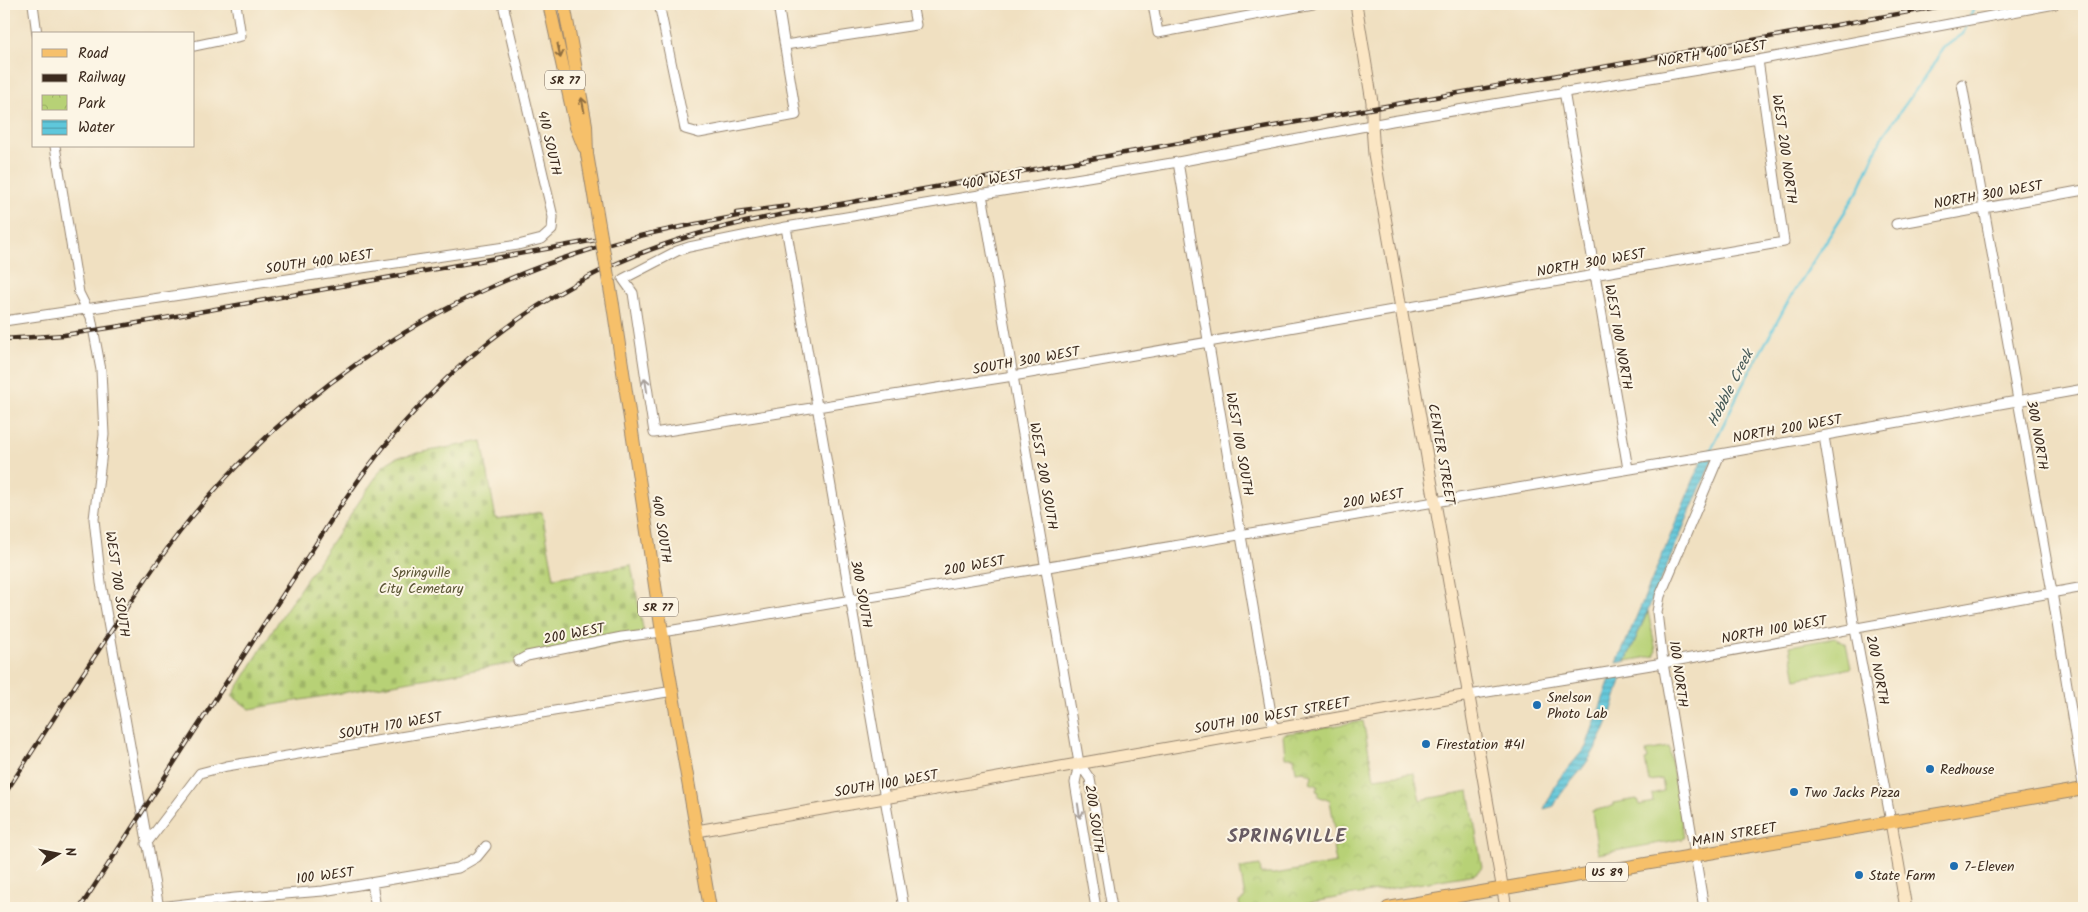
<svg xmlns="http://www.w3.org/2000/svg" width="2088" height="912" font-family="Kalam,sans-serif">
	<defs>
		<pattern id="cemetery-stones" width="16" height="16" patternUnits="userSpaceOnUse" patternTransform="scale(1.25)"><rect width="16" height="16" fill="#b7d176"/><path d="M2 7V4a2 2 0 0 1 4 0v3zM10 15v-3a2 2 0 0 1 4 0v3z" fill="#9eb466"/></pattern>
		<pattern id="park-crowns" width="20" height="18" patternUnits="userSpaceOnUse" patternTransform="scale(1.25)"><rect width="20" height="18" fill="#b7d176"/><path d="M2 6a3 3 0 1 1 6 0M12 15a3 3 0 1 1 6 0" fill="none" stroke="#9eb466"/></pattern>
		<pattern id="water-rules" width="6" height="5" patternUnits="userSpaceOnUse" patternTransform="scale(1.25)"><rect width="6" height="5" fill="#5fc7db"/><path d="M0 2.5h6" fill="none" stroke="#50a2b1"/></pattern>
	</defs>
	<rect width="100%" height="100%" fill="#fcf5e5"/>
	<filter id="ink" filterUnits="userSpaceOnUse"><feTurbulence type="fractalNoise" baseFrequency=".02" numOctaves="2"/><feDisplacementMap in="SourceGraphic" scale="10" xChannelSelector="R" yChannelSelector="G"/><feConvolveMatrix kernelMatrix="1 2 1 2 8 2 1 2 1" color-interpolation-filters="sRGB"/></filter>
	<filter id="wash" filterUnits="userSpaceOnUse"><feTurbulence type="fractalNoise" baseFrequency=".0096" numOctaves="4" result="noise"/><feDisplacementMap in="SourceGraphic" scale="20" xChannelSelector="R" yChannelSelector="G"/><feGaussianBlur stdDeviation="1.12" result="paint"/><feColorMatrix in="noise" values="0 0 0 0 0 0 0 0 0 0 0 0 0 0 0 0 0 1.4 0 .05"/><feComposite in="paint" operator="in"/></filter>
	<g filter="url(#wash)">
		<rect width="100%" height="100%" fill="#f0e0c1"/>
		<path fill="#b7d176" stroke="#797e4a" d="M1648 611 1656 651 1654 656 1626 661Z
			M1835 638 1846 644 1851 668 1796 679 1790 646Z
			M1669 747 1684 837 1682 839 1598 854 1592 811 1613 806V803L1637 799 1639 805 1653 802 1652 794 1664 791 1662 779 1649 781 1645 760 1648 759 1646 751Z"/>
		<path fill="url(#cemetery-stones)" stroke="#797e4a" d="M482 441 496 519 542 512 554 578 631 565 645 639 528 658 520 662 250 709 232 696 285 611 384 465 397 457Z"/>
		<path fill="url(#park-crowns)" stroke="#797e4a" d="M1363 721 1374 778 1414 773 1420 800 1469 791 1482 868 1475 874 1278 908H1240L1239 902 1245 898 1240 868 1260 865 1261 874H1275L1336 863 1333 847 1338 846 1330 801 1318 796 1319 792 1316 791 1318 786 1310 783 1312 775 1303 771 1296 772 1294 757H1285L1283 734Z"/>
		<path fill="url(#water-rules)" stroke="#4d787c" d="M1713 458 1626 661 1617 663 1702 460Z
			M1622 677C1613 707 1604 740 1584 766 1573 781 1562 789 1554 806L1544 809 1559 779 1586 747 1610 679Z"/>
		<g fill="none" stroke-linecap="round" stroke-linejoin="round">
			<path stroke="#5fc7db" stroke-width="2.5" d="M1970 17 1976 4
				M1709 454 1742 386 1790 298 1858 191 1882 137 1930 70 1943 48 1963 34 1968 22"/>
		</g>
	</g>
	<g filter="url(#ink)">
		<g fill="none" stroke-linecap="round" stroke-linejoin="round">
			<defs>
				<path id="street" d="M33 4 37 34
					M659 4 685 129 699 133 796 115 778 4
					M1153 4 1158 33 1313 4
					M785 45 916 25 912 4
					M194 46 241 36 236 4
					M1758 60 1784 242 1013 376 654 433 633 293 623 279 677 251 689 247 786 227 1178 162 1392 121 1758 60 2055 4
					M1962 84 2052 592 2084 791
					M1564 91 1628 469
					M55 146 79 293 91 317 101 370 104 435 94 519 101 583 159 908
					M1178 162 1274 731
					M982 194 1079 763 1075 783 1096 908
					M1896 224 2084 190
					M786 227 904 908
					M4 321 518 245 542 239 552 230 553 217 503 4
					M1824 436 1855 629 1891 822
					M518 661 527 656 622 637 662 632 1720 454 2084 389
					M1469 695 1663 663 2084 587
					M1079 763 1090 779 1112 908
					M146 844 200 773 227 766 673 691
					M372 883 376 908
					M159 907 235 898 323 891 458 868 477 857 486 846
					M1704 908 1663 663 1657 612 1660 596 1720 454"/>
				<path id="secondary" d="M1356 4 1372 102V125L1374 154 1506 908
					M1891 822 1906 908
					M697 831 1469 695"/>
				<path id="primary" d="M549 4 576 127 584 147
					M564 4 586 125 587 154 599 225
					M613 305 662 632 710 908
					M1388 908 2084 789"/>
			</defs>
			<use href="#street" stroke="#968570" stroke-width="11"/>
			<use href="#secondary" stroke="#968570" stroke-width="13"/>
			<use href="#primary" stroke="#968570" stroke-width="14"/>
			<use href="#street" stroke="#fff" stroke-width="9"/>
			<use href="#secondary" stroke="#fbe6c4" stroke-width="11"/>
			<use href="#primary" stroke="#f6c06b" stroke-width="12"/>
			<defs>
				<path id="rail" d="M736 213 788 206
					M4 339 64 335 121 326 601 239
					M4 795C37 744 70 693 104 642 128 605 152 568 179 533 281 401 426 300 586 251 638 234 691 225 744 215
					M80 908 343 502C426 380 533 287 675 241 711 229 748 221 785 214L1953 4"/>
			</defs>
			<use href="#rail" stroke="#3b2a1e" stroke-width="4.5"/>
			<use href="#rail" stroke="#fcf5e5" stroke-width="2.5" stroke-dasharray="8" stroke-linecap="butt"/>
			<defs>
				<path id="primary-bridge" d="M599 225 613 305"/>
			</defs>
			<use href="#primary-bridge" stroke="#968570" stroke-width="14" stroke-linecap="butt"/>
			<use href="#primary-bridge" stroke="#f6c06b" stroke-width="12"/>
		</g>
		<defs><path id="oneway-shaft" d="M-6 0H5M1.5-3L5.5 0L1.5 3" fill="none" stroke-width="1.6" stroke-linecap="round" stroke-linejoin="round" transform="scale(1.25)"/></defs>
		<g stroke="#8f6e41">
			<use href="#oneway-shaft" transform="translate(559 51) rotate(78)"/>
			<use href="#oneway-shaft" transform="translate(583 105) rotate(-101)"/>
		</g>
		<g stroke="#a79f9a">
			<use href="#oneway-shaft" transform="translate(646 385) rotate(-99)"/>
			<use href="#oneway-shaft" transform="translate(1079 811) rotate(81)"/>
		</g>
	</g>
	<g fill="#1f6fb2" stroke="#fcf5e5" stroke-width="2">
		<circle cx="1537" cy="705" r="5"/>
		<circle cx="1426" cy="744" r="5"/>
		<circle cx="1930" cy="769" r="5"/>
		<circle cx="1794" cy="792" r="5"/>
		<circle cx="1954" cy="866" r="5"/>
		<circle cx="1859" cy="875" r="5"/>
	</g>
	<g text-anchor="middle" stroke-width="4" stroke-linejoin="round" paint-order="stroke">
		<g fill="#fcf5e5" stroke="#75675a" stroke-width="1">
			<rect x="545" y="70.5" width="40" height="19" rx="4"/>
			<rect x="638" y="597.5" width="40" height="19" rx="4"/>
			<rect x="1586" y="862.5" width="42" height="19" rx="4"/>
		</g>
		<g font-size="12" font-weight="bold" fill="#3b2a1e">
			<text x="565" y="84">SR 77</text>
			<text x="658" y="611">SR 77</text>
			<text x="1607" y="876">US 89</text>
		</g>
		<g font-size="14" fill="#3b2a1e" stroke="#fcf5e5">
			<text transform="translate(1712 53) rotate(-9)" y="5">NORTH 400 WEST</text>
			<text transform="translate(550 143) rotate(77)" y="5">410 SOUTH</text>
			<text transform="translate(1785 149) rotate(82)" y="5">WEST 200 NORTH</text>
			<text transform="translate(992 179) rotate(-10)" y="5">400 WEST</text>
			<text transform="translate(1988 194) rotate(-10)" y="5">NORTH 300 WEST</text>
			<text transform="translate(319 261) rotate(-8)" y="5">SOUTH 400 WEST</text>
			<text transform="translate(1591 262) rotate(-10)" y="5">NORTH 300 WEST</text>
			<text transform="translate(1619 337) rotate(80)" y="5">WEST 100 NORTH</text>
			<text transform="translate(1026 360) rotate(-10)" y="5">SOUTH 300 WEST</text>
			<text transform="translate(1787 428) rotate(-10)" y="5">NORTH 200 WEST</text>
			<text transform="translate(2038 435) rotate(80)" y="5">300 NORTH</text>
			<text transform="translate(1240 444) rotate(80)" y="5">WEST 100 SOUTH</text>
			<text transform="translate(1442 454) rotate(80)" y="5">CENTER STREET</text>
			<text transform="translate(1044 476) rotate(80)" y="5">WEST 200 SOUTH</text>
			<text transform="translate(1373 498) rotate(-10)" y="5">200 WEST</text>
			<text transform="translate(662 529) rotate(81)" y="5">400 SOUTH</text>
			<text transform="translate(974 565) rotate(-10)" y="5">200 WEST</text>
			<text transform="translate(118 584) rotate(82)" y="5">WEST 700 SOUTH</text>
			<text transform="translate(862 594) rotate(80)" y="5">300 SOUTH</text>
			<text transform="translate(1774 629) rotate(-10)" y="5">NORTH 100 WEST</text>
			<text transform="translate(574 633) rotate(-11)" y="5">200 WEST</text>
			<text transform="translate(1878 670) rotate(79)" y="5">200 NORTH</text>
			<text transform="translate(1679 674) rotate(82)" y="5">100 NORTH</text>
			<text transform="translate(1272 715) rotate(-10)" y="5">SOUTH 100 WEST STREET</text>
			<text transform="translate(390 725) rotate(-10)" y="5">SOUTH 170 WEST</text>
			<text transform="translate(886 783) rotate(-10)" y="5">SOUTH 100 WEST</text>
			<text transform="translate(1095 819) rotate(82)" y="5">200 SOUTH</text>
			<text transform="translate(1734 834) rotate(-10)" y="5">MAIN STREET</text>
			<text transform="translate(325 875) rotate(-7)" y="5">100 WEST</text>
		</g>
		<g font-size="14" fill="#5a5434" stroke="#fcf5e5">
			<text x="421" y="577">Springville<tspan x="421" dy="16">City Cemetary</tspan></text>
		</g>
		<g font-size="14" fill="#3b2a1e" stroke="#fcf5e5" text-anchor="start">
			<text x="1547" y="702">Snelson<tspan x="1547" dy="16">Photo Lab</tspan></text>
			<text x="1436" y="749">Firestation #41</text>
			<text x="1940" y="774">Redhouse</text>
			<text x="1804" y="797">Two Jacks Pizza</text>
			<text x="1964" y="871">7-Eleven</text>
			<text x="1869" y="880">State Farm</text>
		</g>
		<g font-size="15" font-style="italic" fill="#465957" stroke="#fcf5e5">
			<text transform="translate(1730 388) rotate(-63)" y="5">Hobble Creek</text>
		</g>
		<g font-size="19" font-weight="bold" letter-spacing="1" fill="#695c63" stroke="#fcf5e5">
			<text x="1287" y="842">SPRINGVILLE</text>
		</g>
	</g>
	<rect width="2088" height="912" fill="none" stroke="#fcf5e5" stroke-width="20"/>
	<rect x="32" y="32" width="162" height="115" fill="#fcf5e5" stroke="#afa495"/>
	<rect x="42" y="49" width="25" height="8" fill="#f6c06b" stroke="#afa495"/>
	<text x="78" y="58" font-size="15" fill="#3b2a1e">Road</text>
	<rect x="42" y="74" width="25" height="8" fill="#3b2a1e" stroke="#afa495"/>
	<text x="78" y="82" font-size="15" fill="#3b2a1e">Railway</text>
	<rect x="42" y="95" width="25" height="15" fill="url(#park-crowns)" stroke="#afa495"/>
	<text x="78" y="108" font-size="15" fill="#3b2a1e">Park</text>
	<rect x="42" y="120" width="25" height="15" fill="url(#water-rules)" stroke="#afa495"/>
	<text x="78" y="132" font-size="15" fill="#3b2a1e">Water</text>
	<g transform="translate(58 854) rotate(80)" stroke="#fcf5e5" stroke-width="4" paint-order="stroke">
	<path d="M0-4L9 19L0 12L-9 19Z" fill="#3b2a1e"/>
	<text y="-8" font-size="14" font-weight="bold" text-anchor="middle" fill="#3b2a1e">N</text>
	</g>
</svg>
